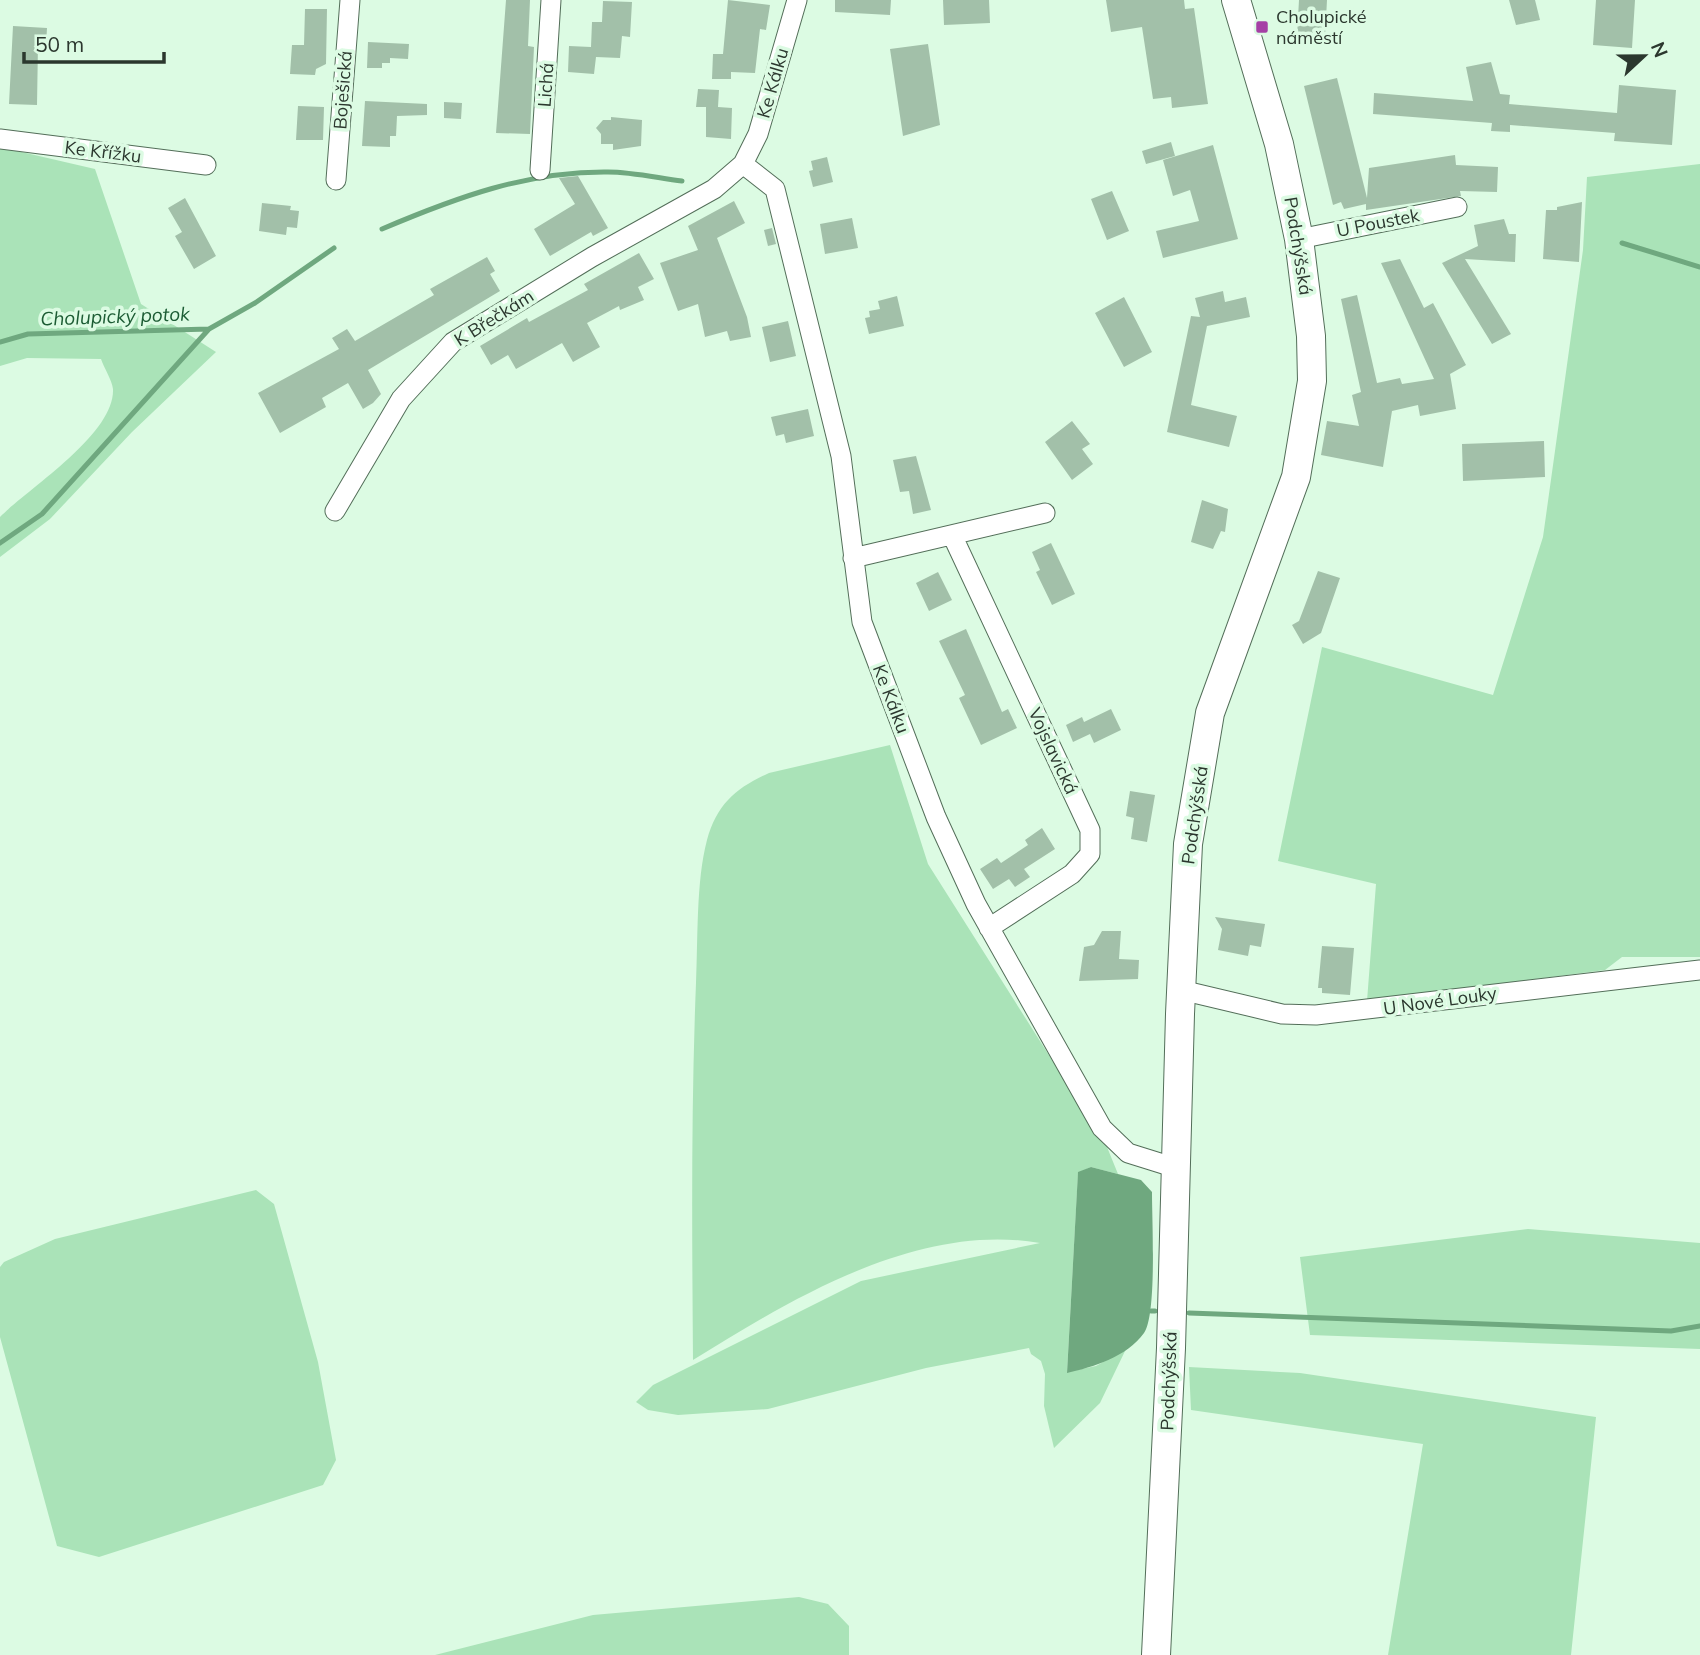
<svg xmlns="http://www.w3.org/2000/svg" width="1700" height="1655" font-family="Mulish,sans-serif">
	<rect width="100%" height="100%" fill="#dcfbe3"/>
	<path fill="#aae3b8" d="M0 147 95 169 141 304 216 352 132 432 50 519 0 557V517C29 488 115 434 113 389 112 380 104 368 101 359L27 358 0 366Z
		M1700 164V957H1622L1605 970 1367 1001 1376 884 1278 861 1322 647 1493 695 1543 537 1583 250 1587 177Z
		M890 745 928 864 1107 1147 1118 1174 1091 1167 1078 1173 1067 1372 1096 1366 1126 1349 1100 1403 1054 1448 1044 1406 1045 1374 1041 1361 1031 1354 1029 1348 926 1368 768 1409 678 1415 648 1410 636 1402 653 1385 861 1281 1040 1243C918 1222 793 1298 693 1360 692 1234 691 1109 696 983 698 940 696 881 707 840 717 804 736 788 769 773Z
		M256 1190 274 1204 318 1362 336 1460 323 1485 99 1557 57 1546 0 1337V1267L4 1262 55 1239Z
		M1528 1229 1700 1243V1349L1310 1335 1300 1257Z
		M1189 1367 1300 1373 1596 1417 1571 1655H1388L1423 1444 1191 1410Z
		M799 1597 828 1604 849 1626V1655H435L593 1615Z"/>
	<path fill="#6fa87f" d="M1091 1167 1141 1180 1152 1192C1152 1219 1157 1315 1144 1333 1127 1357 1093 1367 1067 1373L1078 1172Z"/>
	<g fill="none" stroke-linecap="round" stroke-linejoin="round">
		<path stroke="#6fa87f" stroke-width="5" d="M382 229C455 198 527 171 608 172 632 172 658 178 682 181
			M1622 243 1700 267
			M0 342 28 334 209 329 255 303 334 248
			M0 543 42 514 209 329
			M1151 1311H1155
			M1189 1313 1671 1331 1700 1326"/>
	</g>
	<path fill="#a2c0a9" d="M506 0H530L528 46 534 47 530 134 496 133Z
		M728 0 770 5 766 30 760 29 755 73 731 72V79H712L713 54H723Z
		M835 0H891L890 15 835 12Z
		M943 0H989L990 23 944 25Z
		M1106 0H1184L1185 9 1194 8 1208 104 1172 108 1171 97 1153 99 1142 27 1111 32Z
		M1299 0H1327L1325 38 1297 36Z
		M1509 0H1535L1540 20 1516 25Z
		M1596 0H1635L1632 48 1593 45Z
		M603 1 632 2 630 37 622 36 620 58 596 57 594 74 568 72 569 46 591 47 592 22H602Z
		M305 9H327L326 64 316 69 315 75 290 74 292 45H304Z
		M13 26 47 28 46 45 38 44 37 105 9 104Z
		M368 42 409 44 408 59 390 58V63H382V68H367Z
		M928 44 940 125 903 136 890 49Z
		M1491 62 1500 94 1510 95 1509 104 1617 113 1619 85 1676 90 1672 145 1614 141 1615 133 1510 125V132L1491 131 1492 123 1373 114 1374 93 1473 101 1466 67Z
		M1337 78 1367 198 1369 168 1455 155 1456 165 1498 167 1497 192 1460 191 1461 196 1366 210V204L1344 209 1341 202 1333 205 1304 86Z
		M698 89 719 90 718 107 732 108 731 139 706 137V107H696Z
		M365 101 427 104V115L397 116 396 136H390V147L362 146Z
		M444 102 462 103 461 119 444 118Z
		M298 106 324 107 323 140H296Z
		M611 117 642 120 641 146 613 150V144H601V134L596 128 603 120H611Z
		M1171 142 1175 156 1146 164 1142 151Z
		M1213 145 1238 239 1163 258 1156 231 1199 221 1190 190 1173 196 1163 160Z
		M827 157 833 182 813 187 809 171 813 170 811 161Z
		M578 176 608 228 593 236 591 232 550 256 534 229 575 204 559 178Z
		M1112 191 1129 231 1107 240 1091 199Z
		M185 198 216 256 194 269 175 236 182 232 168 208Z
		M734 201 745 223 717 238 747 317 751 337 730 341 727 331 705 337 698 304 678 311 660 263 698 250 688 226Z
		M1582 202 1579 262 1543 259 1546 210H1557V207Z
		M262 203 291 206 290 210 299 211 297 228 287 227 286 235 259 231Z
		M852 218 858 248 825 254 820 224Z
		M1504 219 1509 234H1516L1515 262 1465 259 1511 334 1492 344 1442 263 1478 246 1474 225Z
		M772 228 776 244 768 246 764 230Z
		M639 253 654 279 638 287 644 300 620 310 619 306 587 323 600 347 573 362 562 343 516 369 508 355 491 365 480 346 527 318 529 322 588 290 584 284Z
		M487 257 495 271 490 274 500 291 368 370 381 394 373 403 363 409 348 383 322 398 326 407 280 433 258 393 339 349 332 338 347 329 355 341 434 295 430 289Z
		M1400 259 1424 308 1433 303 1466 365 1450 374 1456 409 1420 416 1418 405 1392 411 1383 467 1321 455 1327 421 1359 426 1352 395 1361 392 1341 299 1357 295 1377 383 1400 378 1402 384 1434 379 1381 263Z
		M1223 291 1225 302 1246 297 1250 317 1207 326 1191 405 1237 416 1229 447 1167 432 1191 316 1200 317 1195 298Z
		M897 296 904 326 869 334 865 318 870 317 869 311 880 309 878 301Z
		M1124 297 1152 352 1124 367 1095 313Z
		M788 321 796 356 770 362 762 327Z
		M808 409 814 436 786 443 784 434 776 436 771 417Z
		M1072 421 1090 444 1082 449 1093 464 1072 480 1045 442Z
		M1544 441 1545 477 1463 481 1462 444Z
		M916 456 931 510 913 514 909 491 900 492 893 460Z
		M1202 500 1228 509 1225 532 1221 531 1213 549 1191 542Z
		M1051 543 1075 594 1052 605 1036 572 1040 570 1032 552Z
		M1318 571 1340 578 1321 633 1303 644 1292 625 1299 621Z
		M938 572 952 600 929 611 916 583Z
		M966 629 1002 712 1008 709 1017 728 981 745 959 698 965 695 939 641Z
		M1111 709 1121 730 1094 743 1090 734 1073 742 1066 725 1082 717 1084 722Z
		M1130 791 1155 795 1147 842 1131 839 1134 818 1126 816Z
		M1042 828 1055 849 1024 869 1030 877 1015 887 1009 879 993 889 980 869 997 858 1001 863 1028 845 1025 840Z
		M1215 917 1265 924 1261 947 1250 945 1248 956 1218 950 1222 929Z
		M1102 931H1121L1119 959 1139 960 1138 979 1079 981 1084 947 1094 945Z
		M1322 946 1354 948 1350 995 1322 993V988H1318Z"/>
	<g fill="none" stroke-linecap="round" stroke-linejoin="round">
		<defs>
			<path id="street" d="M0 139 206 165
				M743 164 775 189 841 456 862 622 936 817 976 904 1102 1128 1128 1153 1176 1168
				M540 170 551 0
				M336 180 350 0
				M1299 239 1457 207
				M335 511 401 399 453 342 592 257 714 189 743 164 758 134 797 0
				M953 537 1090 830V854L1072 874 989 928
				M853 558 1045 513
				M1181 990 1282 1014 1316 1015 1700 970"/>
			<path id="secondary" d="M1156 1655 1171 1348 1180 1014 1188 844 1210 713 1296 477 1312 381 1311 336 1299 239 1279 144 1236 0"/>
		</defs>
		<use href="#street" stroke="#536e59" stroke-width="21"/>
		<use href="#secondary" stroke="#536e59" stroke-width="30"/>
		<use href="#street" stroke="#fff" stroke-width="19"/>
		<use href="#secondary" stroke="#fff" stroke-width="28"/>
	</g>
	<rect fill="#a540a5" stroke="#dcfbe3" stroke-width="2.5" x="1255" y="20" width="14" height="14" rx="3.5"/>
	<g text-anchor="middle" stroke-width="7" stroke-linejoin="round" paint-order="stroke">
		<g font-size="18" fill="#2b372e" stroke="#dcfbe3" text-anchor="start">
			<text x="1276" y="23">Cholupické<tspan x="1276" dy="21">náměstí</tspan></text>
		</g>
		<g font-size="18" fill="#2b372e" stroke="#dcfbe3">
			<text transform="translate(773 83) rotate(-74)" y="6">Ke Kálku</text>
			<text transform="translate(546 85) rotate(-86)" y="6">Lichá</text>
			<text transform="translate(343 90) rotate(-86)" y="6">Boješická</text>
			<text transform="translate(103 152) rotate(7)" y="6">Ke Křížku</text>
			<text transform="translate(1378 223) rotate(-11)" y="6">U Poustek</text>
			<text transform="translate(1298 246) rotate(81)" y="6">Podchýšská</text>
			<text transform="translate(494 318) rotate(-32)" y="6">K Břečkám</text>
			<text transform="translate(891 699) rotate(69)" y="6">Ke Kálku</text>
			<text transform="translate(1053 751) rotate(65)" y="6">Vojslavická</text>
			<text transform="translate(1195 815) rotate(-82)" y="6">Podchýšská</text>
			<text transform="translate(1440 1001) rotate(-8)" y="6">U Nové Louky</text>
			<text transform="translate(1169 1381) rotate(-88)" y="6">Podchýšská</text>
		</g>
		<g font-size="19" font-style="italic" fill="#1c5c34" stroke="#dcfbe3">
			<text transform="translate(115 316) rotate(-2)" y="7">Cholupický potok</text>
		</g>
	</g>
	<g transform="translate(1644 56) rotate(68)" stroke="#dcfbe3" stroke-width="5" paint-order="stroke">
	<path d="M0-5L12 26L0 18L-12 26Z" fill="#2b372e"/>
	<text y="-10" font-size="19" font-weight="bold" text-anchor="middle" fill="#2b372e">N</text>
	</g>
	<path d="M24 52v10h140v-10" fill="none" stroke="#2b372e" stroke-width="3.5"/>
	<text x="35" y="52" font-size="21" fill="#2b372e" stroke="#dcfbe3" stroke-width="5" paint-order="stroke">50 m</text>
</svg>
